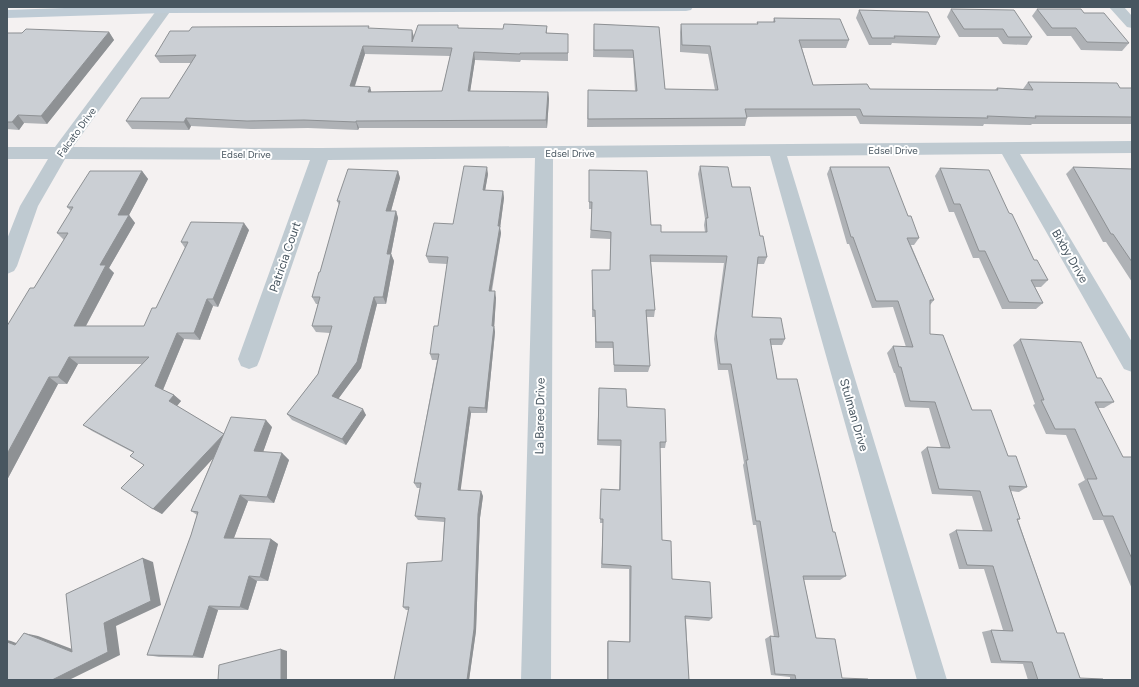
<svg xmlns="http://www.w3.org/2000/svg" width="1139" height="687" font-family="Figtree,sans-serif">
	<rect width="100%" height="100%" fill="#f4f1f1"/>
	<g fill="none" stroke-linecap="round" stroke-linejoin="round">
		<path fill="#bfcad1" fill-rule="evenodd" d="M159 7H171L172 9 73 147 321 148 1132 141V153L1020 154 1132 342V372L1124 369 1002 154 787 156 947 680H917L770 156 553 158 551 680H521L535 158 328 160 260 359 257 366 249 369 241 366 238 359 310 160 65 159 38 206 17 266 14 271 7 274V239L20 206 48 159H7V147H55Z
			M1109 7H1124L1132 16V28L1127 27Z"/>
		<path fill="#becbd5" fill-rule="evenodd" d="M93 7H693L691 10 686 11 165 13 7 18V10Z"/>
	</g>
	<path fill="#afb2b6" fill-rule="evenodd" d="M951 9 1032 37 1027 45 1003 44 998 37H959L947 17Z
		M1037 9 1084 13 1129 43 1122 51 1081 50 1071 36H1047L1032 16Z
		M859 10 940 37 936 45 892 43 891 45H869L856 18Z
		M774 18 849 40 846 48H802L813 85 870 89 995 90 997 88 1023 89 1028 82 1120 88H1132V124H1032L1031 125 984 124 983 126 860 124 856 116 747 117V118L745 126 587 127 588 90 635 91 633 58 593 57 594 24 659 27 665 89 715 90 708 54 680 52V32L681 24H757V22H773Z
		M547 26V33L568 34V61L521 60 520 62 475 60 470 91 548 92 549 99 547 128H359L358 130 308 128 251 129 191 126 189 130 132 129 126 121 169 98 191 63H160L155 56 369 28 414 37 459 28 503 29ZM365 54 450 56 442 91 371 92 370 87 355 86Z
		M109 32 114 40 47 124 24 123 19 130 7 129V33Z
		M700 166 732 187 760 236 767 257 764 264H757L752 317 785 339 782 345H771L777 379 833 532 846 576 840 580H804L816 638 842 678 868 680H790V677L771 675 765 639 770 636 774 637 756 525H753L743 465 744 463 728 370H718L714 339 724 263 651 262 655 310 654 317H647L650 366 648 372H614L613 348H595V317H592V270H610V239L590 238 592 209H589V170L651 225 661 232H705L704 225 705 219 698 174Z
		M830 167 908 216 919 238 914 245H911L934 300 930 305V334L972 410 1008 456 1027 487 1019 492 1011 491 1020 519 1018 520 1057 633 1080 678 1104 680H1028L1023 664 991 663 982 632 991 630H1003L984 569H959L949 534 956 530 983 531 972 496 932 494 921 452 927 447 941 448 929 408 905 407 895 373H894L887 353 893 346 906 347 893 307 872 308 849 244H847L827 174Z
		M1073 167 1132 169V282L1106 242H1103L1066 174Z
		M940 168 1009 213 1034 260 1048 280 1041 287H1035L1043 303 1036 309H1002L979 258H973L954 212H949L935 176Z
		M142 171 148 179 129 215 135 223 109 268 114 273 86 326H144L156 308 185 248 181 242 249 230 218 307 213 306 200 340 184 339 163 390 174 395 181 401 177 406 224 434 272 427 263 452 282 453 289 460 274 503 248 501 234 538 271 539 278 544 268 581H257L248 610H218L203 658 159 657 147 655 191 535 197 515 191 511 213 458 162 514 153 509 144 465 134 453 92 431 83 425 142 364H78L67 384H58L7 480 34 288 64 240 57 233 71 211 67 207Z
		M398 171 400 178 391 211H396L398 218 391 254 394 261 386 304H377L361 368 338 399 366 415 346 445 292 420 287 414 318 374 330 333 316 332 312 326 318 304H316L312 297 320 272 339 205 337 201Z
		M488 174 485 190 503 191 504 198 500 228 501 233 492 291 496 298 494 326 495 332 487 413H471L460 490 483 496 480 518 476 631 469 680H394L409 610H406L403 607 442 561 444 522 418 520 415 516 420 488H417L414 483 437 360H432L430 354 438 326 447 264 429 263 426 256 453 224Z
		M1020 339 1097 378 1114 402 1104 408H1098L1123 457H1132V589L1103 520H1093L1078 484 1085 480 1066 435 1046 434 1033 405 1035 404 1013 345Z
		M599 388 627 407 666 442 665 448H660L662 540 672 579 712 618 709 621 686 619 689 680H607V643L608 641 629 642V569L601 568 603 523H600L601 489 619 490 620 446 597 445Z"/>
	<path fill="#8e9194" d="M412 30 414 37 412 42Z
		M109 32 114 40 47 124 41 116Z
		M363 46 365 54 352 94 350 86Z
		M474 52 475 60 469 99 468 91Z
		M370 87 372 94 368 92Z
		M548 92 549 99 547 128 546 120Z
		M18 115 24 123 19 130 12 122Z
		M186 118 191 126 189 130 184 122Z
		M356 121 359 128 358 130 356 122Z
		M487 167 488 174 484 197 483 190Z
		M142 171 148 179 129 215 135 223 109 268 114 273 82 333 74 326 100 265 118 215Z
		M398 171 400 178 389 218 386 211Z
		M503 191 504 198 500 228 501 233 490 298 489 291Z
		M396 211 398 218 391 254 394 261 386 304 383 297 387 254Z
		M244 223 249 230 218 307 213 299Z
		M495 291 496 298 494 330V326L495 332 487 413 485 408Z
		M374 297 377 304 361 368 336 402 332 396Z
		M207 299 213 306 200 340 194 333Z
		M177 333 184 339 162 392 155 386Z
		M69 357 78 364 67 384 58 377Z
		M49 377 58 384 7 480V454Z
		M174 395 181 401 176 407 169 401Z
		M469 407 471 413 460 495 458 490Z
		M363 409 366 415 346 445 342 439Z
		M266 420 272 427 261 458 254 451Z
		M224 434 230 440 162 514 153 509Z
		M282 453 289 460 274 503 267 497Z
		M481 491 483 496 480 518 476 631 469 680H467L478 514Z
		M240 495 248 501 232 543 224 538Z
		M271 539 278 544 268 581 260 577Z
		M143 558 153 562 161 605 116 626 120 655 69 680H52L104 623Z
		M249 576 257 581 248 610 240 607Z
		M209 606 218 610 203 658 193 656Z
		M24 633 38 636 85 654 72 652Z
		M7 640 11 641 29 648 15 645 7 642Z
		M281 649 287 651V680H281Z"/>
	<path fill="#cbcfd4" stroke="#8e9194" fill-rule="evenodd" d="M951 9 1014 10 1032 37H1008L1003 29H964Z
		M1037 9H1081L1084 13H1104L1129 43 1087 42 1076 28H1052Z
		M859 10 928 12 940 37 894 36 895 38H872Z
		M774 18 840 19 849 40H799L813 85 867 84 870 89 998 90 997 88 1033 90 1028 82 1117 83 1120 88H1132V117L1035 116 1036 118 987 116 988 118 863 116 860 109H745L747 118 588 119V90L637 91 633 50H594V24L659 27 665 89 718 90 710 46 682 45 681 24H758L757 22H775Z
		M504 24 547 26 546 33 568 34V53H520V54L474 52 468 91 548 92 546 120 356 121V122L304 120 247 121 186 118 184 122 126 121 141 98H169L196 55 155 56 170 31H189L192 27 369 26 368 28 412 30V42L418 25H458V28L503 29ZM363 46 452 48 442 91 368 92 370 87 350 86Z
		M26 29 109 32 41 116 18 115 12 122H7V33H22Z
		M464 166 487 167 483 190 503 191 498 226H500L489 291H495L492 326H494L485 408 469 407 458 490 481 491 478 514 474 629 467 680H394L409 607H403L407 563 442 561 445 518 415 516 421 483H414L439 354H430L434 326H438L448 257 426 256 434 223 453 224Z
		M700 166 728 167 732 187H750L760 236H763L767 257H758L752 317 781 318 785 339H770L777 379H797L833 532H835L846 576H803L816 638 835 639 842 678 868 679V680H796L795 675 775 674 770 636 779 637 760 521H756L746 460H748L731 364H720L716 333 727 256 650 255 655 310H646L650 366 614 365 613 342H596L595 310H593L592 270H610L611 232 591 230 592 202H589V170L647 171 651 225H661V232H707L706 218H708Z
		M830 167H889L908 216H911L919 238H907L934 300H930V334L943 335 972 410H991L1008 456H1016L1027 487 1009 486 1020 519H1017L1057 633H1064L1080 678 1103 679 1104 680H1038L1032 662 1001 661 991 630 1013 631 993 566 967 565 956 530 992 531 980 491 939 489 927 447 950 448 935 402 910 401 901 367H899L893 346 913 347 898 301H876L853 237H851Z
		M1073 167 1132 169V262L1113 234H1111Z
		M940 168 989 170 1009 213 1012 214 1034 260H1037L1048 280H1031L1043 303 1009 302 985 251H979L960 204H954Z
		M348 169 398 171 386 211H396L387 254H391L383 297H374L357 362 332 396 363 409 342 439 287 414 318 374 332 326H312L320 297H312L319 272H320L340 201H337Z
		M90 171H142L118 215H129L100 265H106L74 326H144L152 308H156L188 242H181L191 222 244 223 213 299H207L194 333H177L155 386 174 395 169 401 224 434 153 509 121 488 144 465 130 456 134 452 83 425 149 357H69L58 377H49L7 454V326L30 288H34L68 233H57L73 207H67Z
		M1020 339 1081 342 1097 378H1101L1114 402H1095L1123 457H1132V559L1113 516H1103L1087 479H1097L1075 429H1055L1041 400H1044Z
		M599 388 626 389 627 407 665 409 666 442H660L662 540 671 541 672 579 710 582 712 618 685 616 689 680H608V641L630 642 631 566 602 564 603 519H600L601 489 620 490 621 440H598Z
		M231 417 266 420 254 451 282 453 267 497 240 495 224 538 271 539 260 577 249 576 240 607 209 606 193 656 147 655 191 535 198 512 191 511Z
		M143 558 151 601 104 623 108 652 52 680H7V642L15 645 24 633 72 652 66 594Z
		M281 649V680H218L219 665Z"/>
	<g text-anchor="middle" stroke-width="4" stroke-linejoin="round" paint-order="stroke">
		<g font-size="10" fill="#485660" stroke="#fff">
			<text transform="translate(76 132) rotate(-54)" y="4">Falcato Drive</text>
			<text x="893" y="154">Edsel Drive</text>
			<text x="570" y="157">Edsel Drive</text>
			<text x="246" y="158">Edsel Drive</text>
		</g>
		<g font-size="12" fill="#485660" stroke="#fff">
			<text transform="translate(1070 256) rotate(60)" y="4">Bixby Drive</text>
			<text transform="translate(285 257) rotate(-71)" y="4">Patricia Court</text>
			<text transform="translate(854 415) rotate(74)" y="4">Stulman Drive</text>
			<text transform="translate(540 416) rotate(-89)" y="4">La Baree Drive</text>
		</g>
	</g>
	<rect width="1139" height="687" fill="none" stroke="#485660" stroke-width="16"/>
</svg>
